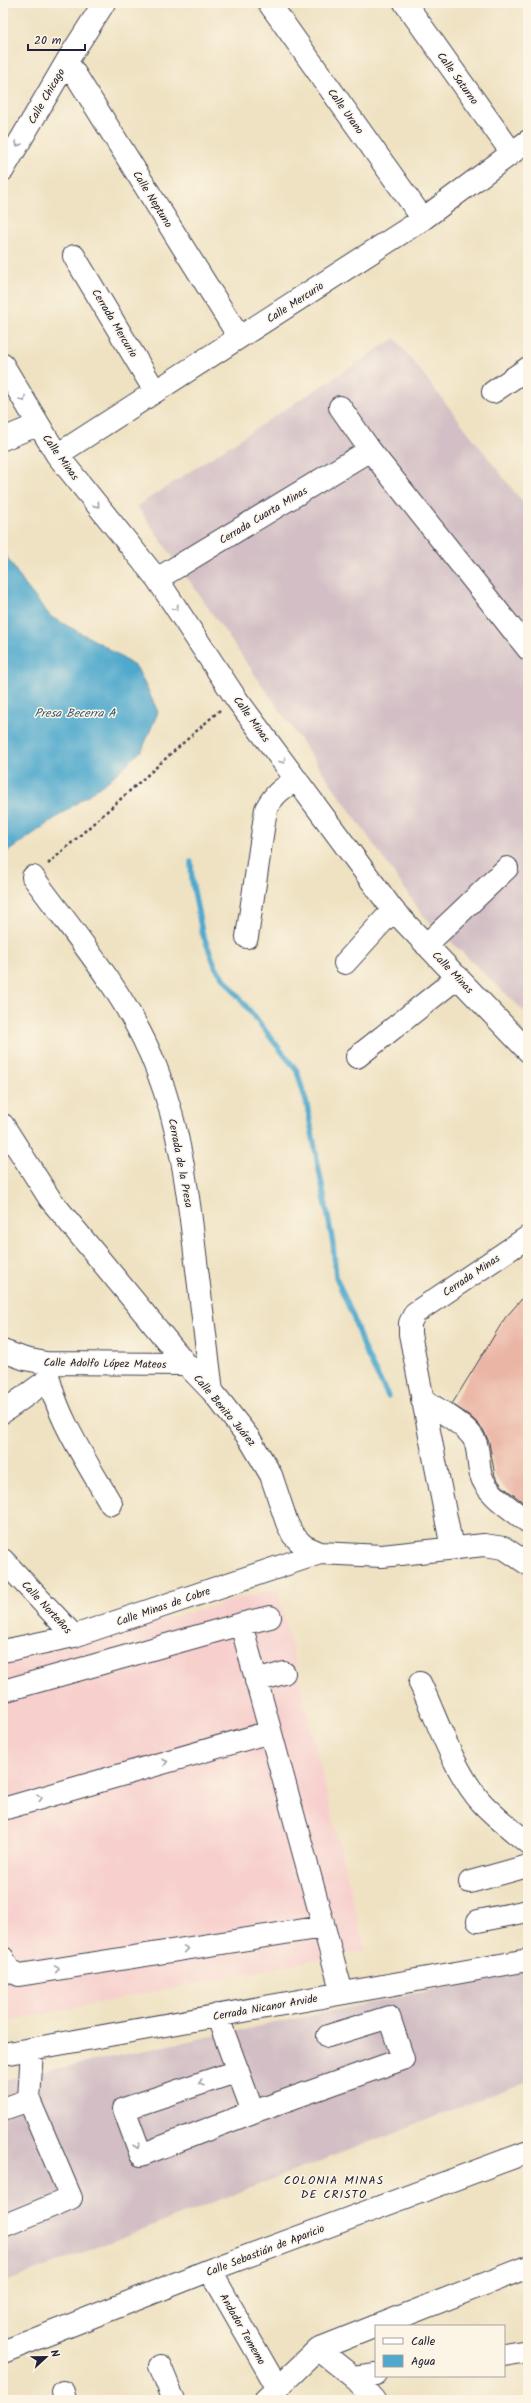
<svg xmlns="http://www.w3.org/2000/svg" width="531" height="2403" font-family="Kalam,sans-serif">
	<rect width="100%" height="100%" fill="#fcf5e5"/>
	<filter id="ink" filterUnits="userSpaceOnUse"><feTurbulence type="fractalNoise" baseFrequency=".025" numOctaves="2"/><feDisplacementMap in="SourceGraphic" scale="8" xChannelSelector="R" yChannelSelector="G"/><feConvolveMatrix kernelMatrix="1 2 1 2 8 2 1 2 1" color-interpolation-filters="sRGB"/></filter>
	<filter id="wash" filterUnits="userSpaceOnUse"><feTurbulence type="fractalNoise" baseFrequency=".012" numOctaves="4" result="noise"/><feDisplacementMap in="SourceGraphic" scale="16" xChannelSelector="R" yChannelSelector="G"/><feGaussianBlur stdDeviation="0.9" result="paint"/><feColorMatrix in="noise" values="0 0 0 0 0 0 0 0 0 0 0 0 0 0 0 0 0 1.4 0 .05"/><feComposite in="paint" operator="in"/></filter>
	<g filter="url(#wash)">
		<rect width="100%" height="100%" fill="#efe2c2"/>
		<path fill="#f7d0ce" d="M277 1588 365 1950 3 2022V1664Z"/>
		<path fill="#d2bec4" d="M395 338 528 509V1015L423 915 137 506Z
			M528 1970V2081L3 2283V2080Z"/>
		<path fill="#50a9cd" stroke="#396684" d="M3 551 25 585 51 617 103 645 137 668 158 712 142 750 108 781 3 855Z"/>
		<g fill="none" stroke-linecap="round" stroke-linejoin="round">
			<path stroke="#50a9cd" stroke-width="5.5" d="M191 862 192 881 202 932 216 968 297 1071 307 1105 319 1170 333 1243 336 1277 354 1319 364 1349 388 1396"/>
		</g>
		<g id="blocks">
			<path fill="#ebb5a5" d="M528 1292V1506L502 1486 495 1476 489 1442 483 1429 470 1416 452 1404 505 1318Z"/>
		</g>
	</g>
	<g filter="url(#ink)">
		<use href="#blocks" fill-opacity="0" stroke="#413f4f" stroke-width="1"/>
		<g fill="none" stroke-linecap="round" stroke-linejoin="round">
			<defs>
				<path id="minor" d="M269 3 423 219
					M405 3 512 153
					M67 61 239 337
					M3 170 67 61 104 3
					M74 256 155 391
					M3 365 57 455 157 579 235 697 393 910 528 1051
					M493 392 528 368
					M340 407 370 450 528 649
					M3 439 37 425
					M57 455 423 219 528 141
					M157 579 370 450
					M33 877C78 938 130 999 157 1070 180 1129 188 1191 195 1253 201 1299 206 1345 212 1391
					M247 937 266 809C274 794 282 788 297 780
					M426 945 507 868
					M345 963 393 910
					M357 1057 458 977
					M3 1125 50 1199 186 1364 212 1391 249 1438 271 1475 287 1523 293 1535 304 1546 320 1553 382 1556 484 1545 504 1548 528 1564
					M3 1351 25 1359 46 1363 186 1364
					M46 1363C52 1411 87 1462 111 1504
					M422 1399C438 1410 460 1421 472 1436 480 1446 477 1463 481 1475 486 1494 513 1510 528 1522
					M3 1412 42 1384
					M452 1548 410 1334V1323L415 1313 528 1237
					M3 1560 74 1636
					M241 1624 270 1617
					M3 1651 74 1636 320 1553
					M256 1681 284 1673
					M420 1683C438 1721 454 1772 482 1803 496 1818 512 1830 528 1843
					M3 1691 241 1624 342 1993
					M3 1809 270 1732
					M470 1882 528 1866
					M478 1921 528 1911
					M3 1958 9 1970 19 1975 323 1927
					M217 2015 253 2112
					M3 2054 528 1960
					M238 2071 124 2109 141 2155 253 2112 403 2059 389 2017 328 2036
					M3 2109 29 2100 32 2049
					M3 2226 71 2198 29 2100
					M210 2270 277 2387
					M377 2326 528 2267
					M318 2349 353 2377 374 2400
					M3 2352 210 2270 528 2152
					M504 2355 528 2351
					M160 2366 174 2400
					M353 2377 376 2374
					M63 2392 65 2400
					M265 2400 318 2349 376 2326"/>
			</defs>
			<use href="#minor" stroke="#413f4f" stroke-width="24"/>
			<path stroke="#413f4f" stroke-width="2.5" stroke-dasharray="3 3" stroke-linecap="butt" d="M48 864 220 710"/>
			<use href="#minor" stroke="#fff" stroke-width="22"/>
		</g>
		<defs><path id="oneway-chevron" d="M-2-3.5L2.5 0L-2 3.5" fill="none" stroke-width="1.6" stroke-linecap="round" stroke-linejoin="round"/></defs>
		<g stroke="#9c9ca7">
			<use href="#oneway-chevron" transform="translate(18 144) rotate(120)"/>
			<use href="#oneway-chevron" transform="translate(23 399) rotate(60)"/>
			<use href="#oneway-chevron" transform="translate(97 505) rotate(51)"/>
			<use href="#oneway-chevron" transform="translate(176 608) rotate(56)"/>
			<use href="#oneway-chevron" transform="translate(283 761) rotate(54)"/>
			<use href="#oneway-chevron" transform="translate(165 1762) rotate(-16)"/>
			<use href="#oneway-chevron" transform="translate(40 1798) rotate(-16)"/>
			<use href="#oneway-chevron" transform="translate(186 1949) rotate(-9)"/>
			<use href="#oneway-chevron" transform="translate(57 1969) rotate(-9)"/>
			<use href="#oneway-chevron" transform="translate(201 2083) rotate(161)"/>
			<use href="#oneway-chevron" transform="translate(137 2146) rotate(71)"/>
		</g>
	</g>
	<g text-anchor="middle" stroke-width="3" stroke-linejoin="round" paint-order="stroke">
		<g font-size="11" fill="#22223b" stroke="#fcf5e5">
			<text transform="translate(458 78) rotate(54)" y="4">Calle Saturno</text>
			<text transform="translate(46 96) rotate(-60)" y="4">Calle Chicago</text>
			<text transform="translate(346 111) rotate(54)" y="4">Calle Urano</text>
			<text transform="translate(153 199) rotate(58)" y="4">Calle Neptuno</text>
			<text transform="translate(295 302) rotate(-33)" y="4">Calle Mercurio</text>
			<text transform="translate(115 323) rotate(59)" y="4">Cerrada Mercurio</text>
			<text transform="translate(61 457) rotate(54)" y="4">Calle Minas</text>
			<text transform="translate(263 515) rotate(-31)" y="4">Cerrada Cuarta Minas</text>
			<text transform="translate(252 719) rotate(54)" y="4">Calle Minas</text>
			<text transform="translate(453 972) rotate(46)" y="4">Calle Minas</text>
			<text transform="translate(181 1163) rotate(79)" y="4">Cerrada de la Presa</text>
			<text transform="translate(471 1275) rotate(-34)" y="4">Cerrada Minas</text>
			<text transform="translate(105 1363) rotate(1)" y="4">Calle Adolfo López Mateos</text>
			<text transform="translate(225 1410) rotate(50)" y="4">Calle Benito Juárez</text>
			<text transform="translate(163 1606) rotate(-19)" y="4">Calle Minas de Cobre</text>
			<text transform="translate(47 1607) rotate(47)" y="4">Calle Norteños</text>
			<text transform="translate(265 2007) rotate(-10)" y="4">Cerrada Nicanor Arvide</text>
			<text transform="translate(265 2250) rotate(-21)" y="4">Calle Sebastián de Aparicio</text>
			<text transform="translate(243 2329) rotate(60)" y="4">Andador Tememo</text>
		</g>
		<g font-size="12" font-style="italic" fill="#345875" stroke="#fcf5e5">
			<text x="75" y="717">Presa Becerra A</text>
		</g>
		<g font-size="12" letter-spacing="1" fill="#22223b" stroke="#fcf5e5">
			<text x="334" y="2184">COLONIA MINAS<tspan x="334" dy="14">DE CRISTO</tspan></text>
		</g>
	</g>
	<rect width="531" height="2403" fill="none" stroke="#fcf5e5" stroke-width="16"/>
	<rect x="375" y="2325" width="130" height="52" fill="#fcf5e5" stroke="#a5a1a1"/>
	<rect x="383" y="2338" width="20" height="6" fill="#ffffff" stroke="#a5a1a1"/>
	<text x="411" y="2345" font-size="12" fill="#22223b">Calle</text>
	<rect x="383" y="2355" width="20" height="12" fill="#50a9cd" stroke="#a5a1a1"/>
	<text x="411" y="2365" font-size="12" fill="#22223b">Agua</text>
	<g transform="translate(46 2357) rotate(68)" stroke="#fcf5e5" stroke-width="3" paint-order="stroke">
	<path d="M0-3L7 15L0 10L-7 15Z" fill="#22223b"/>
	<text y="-6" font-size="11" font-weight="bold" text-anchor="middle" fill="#22223b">N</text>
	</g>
	<path d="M28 44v6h57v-6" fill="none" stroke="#22223b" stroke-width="2"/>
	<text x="34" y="44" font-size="12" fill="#22223b" stroke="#fcf5e5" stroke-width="3" paint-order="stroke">20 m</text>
</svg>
